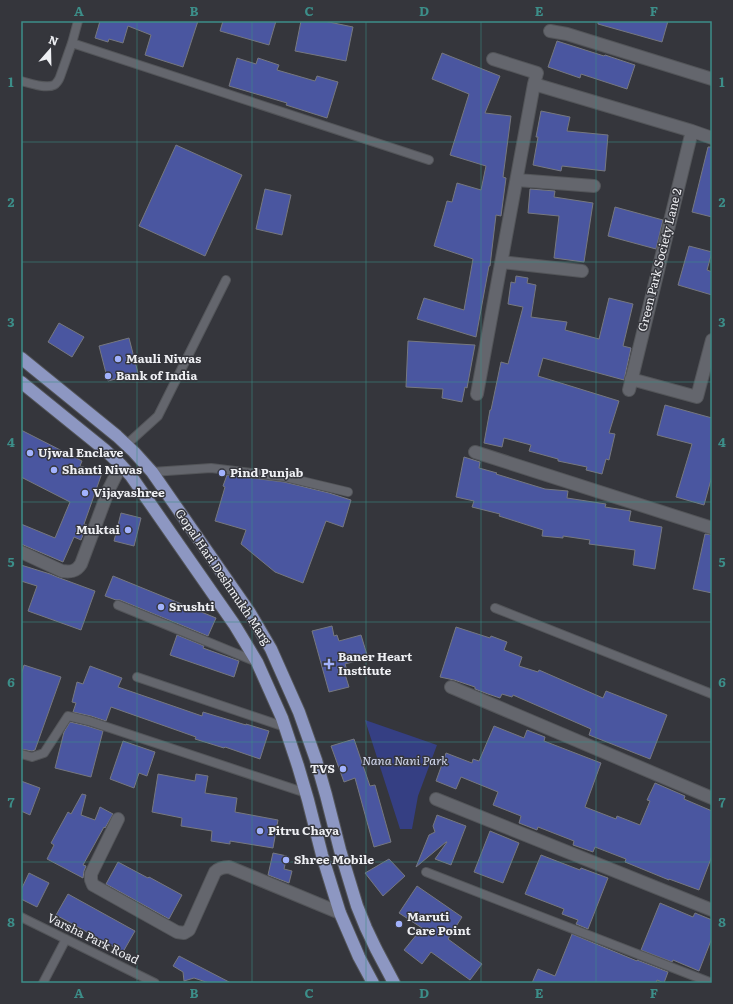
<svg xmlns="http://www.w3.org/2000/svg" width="733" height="1004" font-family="Literata,serif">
	<rect width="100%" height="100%" fill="#35363c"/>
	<path fill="#353f83" d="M365 720 437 745 418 796 412 829H400Z"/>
	<path fill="#4a56a0" stroke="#76787f" d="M100 21H198L183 67 145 55 151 35 128 26 123 43 109 39 108 42 95 38Z
		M223 21H276L269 45 220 31Z
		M301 21H324L353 27 346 61 295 51Z
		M598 21H668L662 42 598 24Z
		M557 41 604 56 605 55 635 65 627 89 581 74 580 78 548 67Z
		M442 53 500 76 485 113 511 116 503 177 506 178 501 216 496 215 490 266H489L476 337 417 319 424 298 464 310 473 259 434 246 444 212 447 201 452 202 457 183 481 190 486 166 450 155 469 94 432 79Z
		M237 58 256 64 258 58 279 65 277 70 315 81 317 76 338 82 327 118 286 105 287 103 229 86Z
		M541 111 570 117 567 131 608 135 605 171 562 166 561 171 533 165 538 137H536Z
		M176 145 242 175 205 256 139 226Z
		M708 147H712V217L692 212Z
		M265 189 291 195 282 235 256 229Z
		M530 189 555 191 554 197 593 203 584 262 554 258 559 216 528 213Z
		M615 207 663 220 656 249 608 236Z
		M689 246 712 252 707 270 712 272V295L678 285Z
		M516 276 528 278 527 283 536 285 531 317 567 322 565 330 599 339 609 298 633 304 623 346 631 348 624 380 543 358 538 376 619 401 609 433 615 434 609 460 606 459 602 474 586 470 587 467 558 461V459L529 451 531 445 504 438 502 447 484 443 490 410H491L501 362 508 364 523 307 508 304 511 282 515 283Z
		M59 323 84 337 72 357 48 342Z
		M129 338 138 373 108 381 99 346Z
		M408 341 475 345 467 388 465 387 462 402 442 398 443 389 406 387Z
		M665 405 712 418V476L704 505 676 497 692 444 657 435Z
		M21 430 82 461 80 466 102 473 84 524 87 525 81 540 74 537 63 562 21 544V524L55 538 70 502 21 477Z
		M464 457 480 462 479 468 497 473 496 474 545 489 568 491 567 498 606 504 605 507 631 511 629 521 662 527 655 569 633 565 635 550 589 544 590 540 563 536V538L542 536 543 530 499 516 500 514 472 507 474 501 456 497Z
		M227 475 284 482 329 493 351 500 343 527 326 521 303 583 275 572 241 544 246 530 215 521 225 487 223 486Z
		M121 513 141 518 134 546 114 541Z
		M705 534 712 535V593L693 589Z
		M21 565 50 574 57 577 95 591 81 630 28 611 37 586 21 581Z
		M113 576 216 618 208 636 120 600H116L105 596Z
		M332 626 334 636 337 635 339 641 361 635 368 658 345 664 348 674H345L349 687 329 692 312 631Z
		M456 627 490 638 491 636 507 642 504 650 522 657 519 666 538 672 539 670 603 698 606 691 667 715 650 759 589 735 591 729 513 695 512 697 502 694 500 698 488 694 475 689V687L454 680 440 677Z
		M177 635 204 646 203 648 239 661 234 677 170 655Z
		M24 665 61 677 35 750 32 751 21 749V675Z
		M90 666 122 678 118 687 202 716 203 712 246 725V724L269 731 260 759 225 747 224 748 195 739 196 737 111 707 106 721 91 716 73 712 76 703 72 702 77 682 83 684Z
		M70 722 87 726 103 731 91 777 55 768 64 732Z
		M494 726 524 738 527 730 545 737 544 741 601 763 585 807 616 819 617 816 640 825 650 801 647 800 655 783 685 796 684 799 712 811V856L699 890 669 879V880L625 862 626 859 595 847 593 852 573 845 574 841 538 827 537 830 519 823 521 816 493 805 498 792 461 777 456 789 436 781 446 753 472 763 473 759 479 761Z
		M354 739 370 786 375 785 391 842 374 847 355 778 344 782 331 746Z
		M123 741 155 752 147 776 139 773 134 788 110 779Z
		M158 774 195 781 196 774 208 776 205 793 237 798 235 812 278 820 273 848 230 841V844L211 841 212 831 181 826 182 818 152 812Z
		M21 781 40 788 30 815 21 811Z
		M82 794 86 795 81 815 95 820 100 807 113 814 105 828 104 827 83 865 86 866 84 871 83 878 47 859 54 845 51 843 68 812 71 814Z
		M437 815 466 826 451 865 435 859 447 842H446L416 867 429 835 435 832 433 826Z
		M490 831 519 843 503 883 474 872Z
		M273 853 287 856 284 869 292 871 289 883 268 875Z
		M541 855 580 870 581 868 608 878 588 929 576 924 578 920 562 914 564 909 525 894Z
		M389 859 405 876 383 896 365 873Z
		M118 862 148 878 149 877 182 895 169 919 106 884Z
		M29 873 49 883 37 907 21 899V890Z
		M417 886 462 917 448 939 482 964 470 980 431 952 422 964 404 950 422 928 399 913Z
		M68 894 135 931 123 952 56 915Z
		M660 903 693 917 695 913 712 920V938L699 971 673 960 672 962 641 950Z
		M572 934 637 961V960L668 972 664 983 657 980 656 983H532L538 969 555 976Z
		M179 956 231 983H209L194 978 184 981 183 972 173 966Z"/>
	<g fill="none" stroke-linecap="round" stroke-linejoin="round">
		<defs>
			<path id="lane" d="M72 43 429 160
				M21 81C29 83 46 89 54 85 56 84 59 80 60 77L72 43 78 21
				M126 445 158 416 226 280
				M152 472 211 468 285 477 348 492
				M118 605 257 662
				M495 608 712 694
				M137 677 285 727
				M21 754 32 757 44 753 68 716 89 721 306 793
				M426 872 712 983
				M21 917 155 983
				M43 983 66 939"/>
			<path id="street" d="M550 31 567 34 712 79
				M534 84 692 131 712 138
				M517 180 594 186
				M502 262 582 271
				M631 379 697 397 712 340
				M629 390 692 131
				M477 394 534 84 537 73 493 59
				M475 452 712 528
				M21 552 62 571C70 572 76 572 81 564L109 489 121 465
				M451 687 712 798
				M436 799 712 910
				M118 819 91 874V880L93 885 177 932 184 933 189 930 215 872C219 868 224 867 229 867L340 913"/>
			<path id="primary" d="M21 358 117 436 134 452 152 472 250 613 271 649 299 712 316 760 326 795 340 850 357 906 366 928 376 949 394 983
				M21 382 105 450 121 465 131 476 234 624 257 662 282 718 298 766 308 800 322 855 340 913 359 957 373 983"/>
		</defs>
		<use href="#lane" stroke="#535559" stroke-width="10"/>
		<use href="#street" stroke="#535559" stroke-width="14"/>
		<use href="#primary" stroke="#535559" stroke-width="14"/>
		<use href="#lane" stroke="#64666d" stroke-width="8"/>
		<use href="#street" stroke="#64666d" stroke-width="12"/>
		<use href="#primary" stroke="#8d97c2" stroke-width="12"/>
	</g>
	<path fill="none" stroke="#3c8e89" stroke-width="1" stroke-opacity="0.55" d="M137 21V983M252 21V983M366 21V983M481 21V983M596 21V983M21 142H712M21 262H712M21 382H712M21 502H712M21 622H712M21 742H712M21 862H712"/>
	<g fill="#a2b2fd" stroke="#35363c" stroke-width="1.5">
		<circle cx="118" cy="359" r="4"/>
		<circle cx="108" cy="376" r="4"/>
		<circle cx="30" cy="453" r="4"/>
		<circle cx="54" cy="470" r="4"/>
		<circle cx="222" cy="473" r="4"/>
		<circle cx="85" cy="493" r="4"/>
		<circle cx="128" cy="530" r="4"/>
		<circle cx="161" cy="607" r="4"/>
		<path d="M327 658h4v4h4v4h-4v4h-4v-4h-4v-4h4z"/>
		<circle cx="343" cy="769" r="4"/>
		<circle cx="260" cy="831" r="4"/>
		<circle cx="286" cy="860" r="4"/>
		<circle cx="399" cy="924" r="4"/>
	</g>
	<g text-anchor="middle" stroke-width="3" stroke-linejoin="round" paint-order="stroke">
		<g font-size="12" fill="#eff0f4" stroke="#35363c">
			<text transform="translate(660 260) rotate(-76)" y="4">Green Park Society Lane 2</text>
			<text transform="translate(223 577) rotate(56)" y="4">Gopal Hari Deshmukh Marg</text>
			<text transform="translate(93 939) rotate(26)" y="4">Varsha Park Road</text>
		</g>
		<g font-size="12" font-weight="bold" fill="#eff0f4" stroke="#35363c" text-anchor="start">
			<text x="126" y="363">Mauli Niwas</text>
			<text x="116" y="380">Bank of India</text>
			<text x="38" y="457">Ujwal Enclave</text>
			<text x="62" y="474">Shanti Niwas</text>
			<text x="230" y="477">Pind Punjab</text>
			<text x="93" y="497">Vijayashree</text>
			<text x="120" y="534" text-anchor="end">Muktai</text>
			<text x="169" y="611">Srushti</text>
			<text x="338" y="661">Baner Heart<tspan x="338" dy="14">Institute</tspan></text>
			<text x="335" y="773" text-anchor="end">TVS</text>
			<text x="268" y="835">Pitru Chaya</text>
			<text x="294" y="864">Shree Mobile</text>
			<text x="407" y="921">Maruti<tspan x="407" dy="14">Care Point</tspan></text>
		</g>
		<g font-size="12" font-style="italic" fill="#d5dbf0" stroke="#35363c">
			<text x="405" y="765">Nana Nani Park</text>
		</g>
	</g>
	<rect width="733" height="1004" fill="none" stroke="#35363c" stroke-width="44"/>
	<g transform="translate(50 50) rotate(20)" stroke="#35363c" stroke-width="3" paint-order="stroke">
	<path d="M0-3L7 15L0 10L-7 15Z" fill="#eff0f4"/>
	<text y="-6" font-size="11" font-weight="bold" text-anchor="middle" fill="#eff0f4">N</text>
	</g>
	<rect x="22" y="22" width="689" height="960" fill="none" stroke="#3c8e89" stroke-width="1.5"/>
	<g font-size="13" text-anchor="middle" font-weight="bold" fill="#3c8e89">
		<text x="79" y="16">A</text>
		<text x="194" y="16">B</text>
		<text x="309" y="16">C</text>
		<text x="424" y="16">D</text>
		<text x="539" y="16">E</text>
		<text x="654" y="16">F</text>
		<text x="11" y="87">1</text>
		<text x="722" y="87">1</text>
		<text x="11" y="207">2</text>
		<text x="722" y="207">2</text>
		<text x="11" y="327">3</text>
		<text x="722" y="327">3</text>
		<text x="11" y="447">4</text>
		<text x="722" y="447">4</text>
		<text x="11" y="567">5</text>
		<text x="722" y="567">5</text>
		<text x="11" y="687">6</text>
		<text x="722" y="687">6</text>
		<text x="11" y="807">7</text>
		<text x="722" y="807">7</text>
		<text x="11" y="927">8</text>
		<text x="722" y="927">8</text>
		<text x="79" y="998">A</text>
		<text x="194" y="998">B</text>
		<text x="309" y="998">C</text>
		<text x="424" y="998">D</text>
		<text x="539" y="998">E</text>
		<text x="654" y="998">F</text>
	</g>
</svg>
